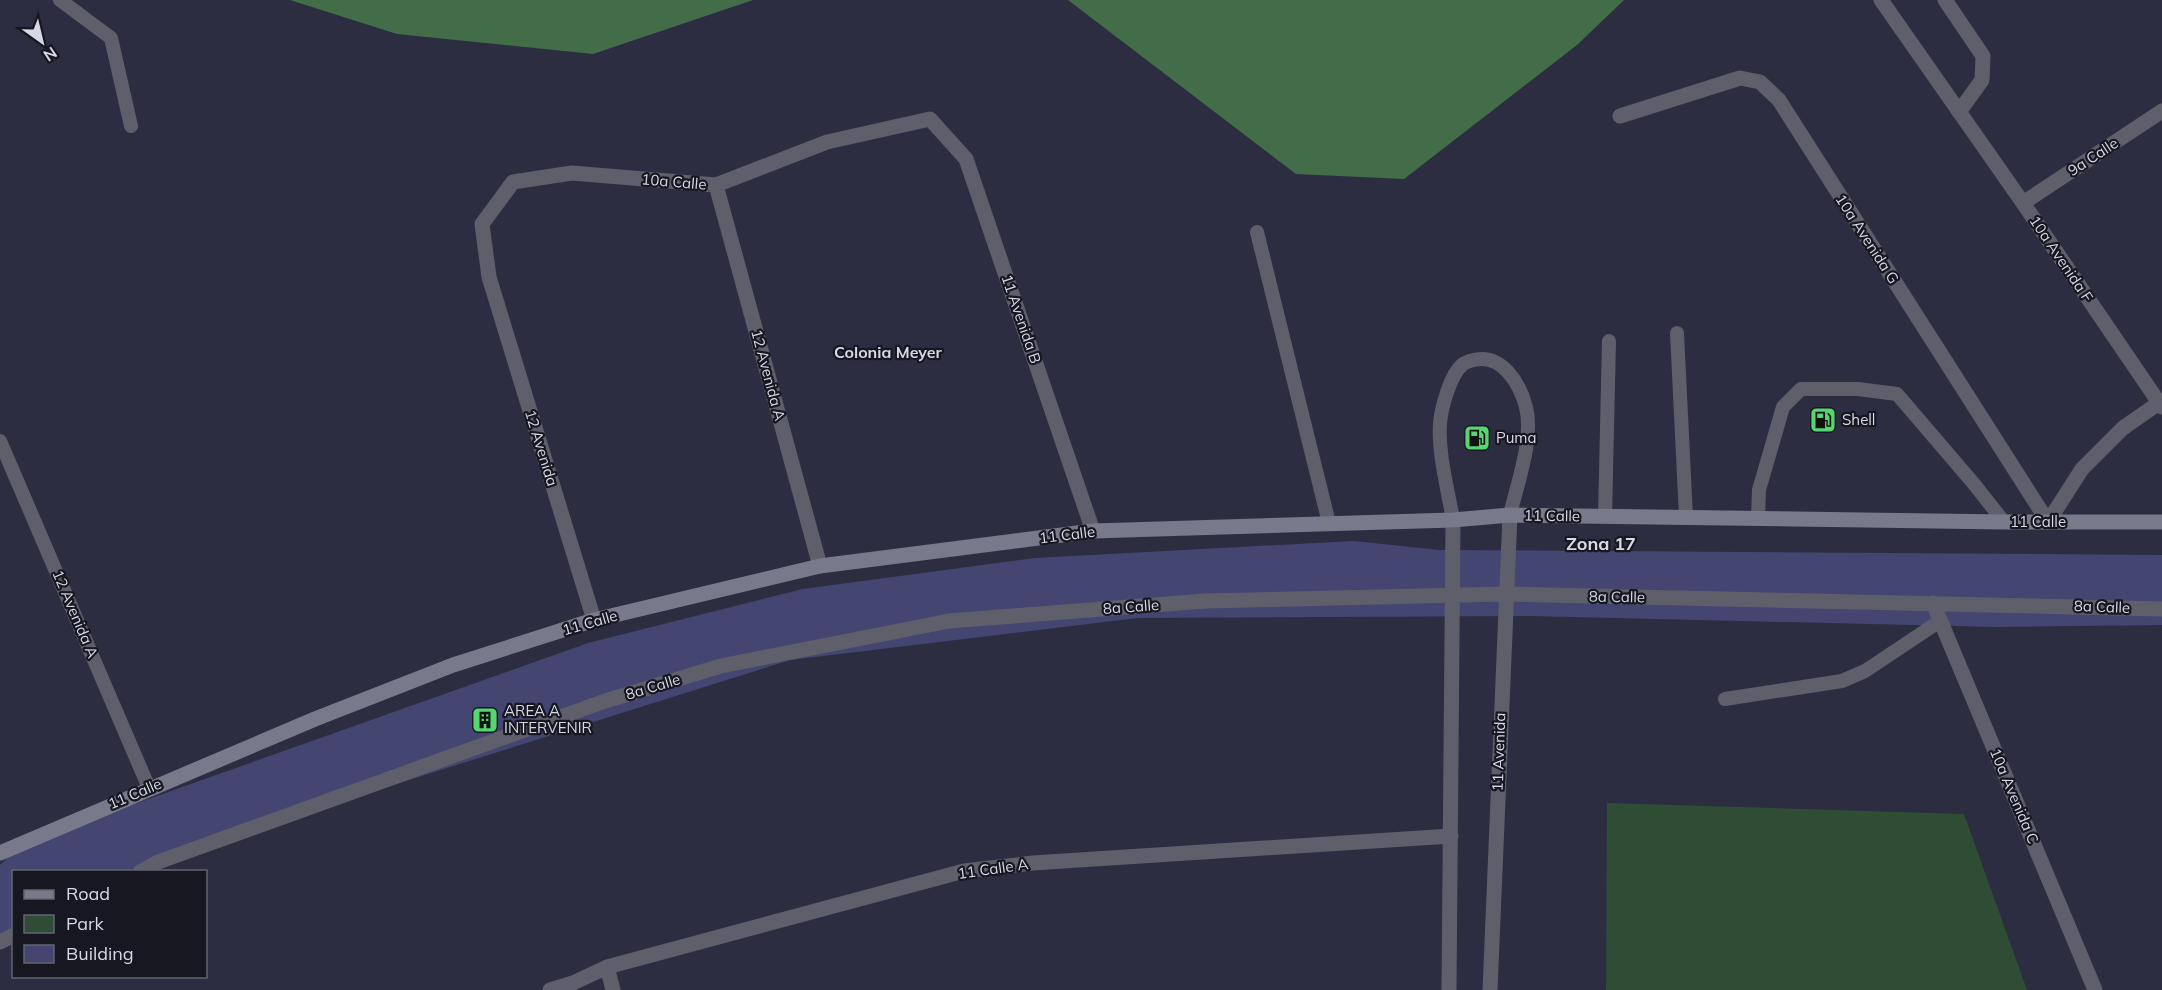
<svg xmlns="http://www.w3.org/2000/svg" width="2162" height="990" font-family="Mulish,sans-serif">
	<rect width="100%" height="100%" fill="#2d2d42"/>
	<path fill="#2f4d34" d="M1607 803 1964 814 2027 990H1606Z"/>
	<path fill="#426d48" d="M290 0H753L593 54 397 34Z
		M1068 0H1624L1577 45 1404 179 1296 174Z"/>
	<path fill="#454572" d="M1354 541 1439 550 2162 555V625L1996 627 1532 616 1137 618 790 660 409 780 158 862 140 872H14V935L0 942V865L22 844 588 643 803 589 1035 558Z"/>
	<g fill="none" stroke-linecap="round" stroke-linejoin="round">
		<path stroke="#5e5f6a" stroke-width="14" d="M60 0 111 38 131 126
			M1257 232 1329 523
			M1677 333 1686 517
			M0 441 149 788
			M1605 516 1609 341
			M1758 518 1759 490 1783 407 1801 389H1858L1897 394 1974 484 2004 522
			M1453 520C1448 490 1438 454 1440 424 1441 409 1450 375 1462 365 1465 362 1470 361 1474 360 1502 353 1520 384 1526 407 1534 439 1517 484 1510 515
			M1725 699 1842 681 1865 671 1940 621"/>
		<path stroke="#5e5f6a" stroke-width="15" d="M1881 0 2023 203 2162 407
			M1945 0 1983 56 1982 80 1959 112
			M1620 116 1740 78 1760 82 1779 100 2048 522 2082 469 2123 428 2159 403H2162
			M716 185 820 566
			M2023 203 2162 111
			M1933 603 2095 990
			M594 620 489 277 482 224 513 182 572 173 716 185 827 142 930 119 966 159 1093 531
			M140 872 158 862 605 701 721 666 949 621 1205 601 1506 594 2162 609
			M0 942 14 935
			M607 967 613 990
			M550 990 573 983 607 967 964 871 1033 863 1451 836
			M1449 990 1453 520
			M1490 990 1510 515"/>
		<path stroke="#78798a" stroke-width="15" d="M0 853 315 719 453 665 594 620 820 566 1093 531 1453 520 1510 515 2004 522H2162"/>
	</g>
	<defs>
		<symbol id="fuel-square" viewBox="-11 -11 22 22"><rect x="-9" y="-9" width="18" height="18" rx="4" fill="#55d671" stroke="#161720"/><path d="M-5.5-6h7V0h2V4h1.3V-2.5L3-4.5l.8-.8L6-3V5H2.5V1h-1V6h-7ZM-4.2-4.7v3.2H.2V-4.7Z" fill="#111"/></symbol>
		<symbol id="building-square" viewBox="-11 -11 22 22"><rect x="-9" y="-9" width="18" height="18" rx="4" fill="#55d671" stroke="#161720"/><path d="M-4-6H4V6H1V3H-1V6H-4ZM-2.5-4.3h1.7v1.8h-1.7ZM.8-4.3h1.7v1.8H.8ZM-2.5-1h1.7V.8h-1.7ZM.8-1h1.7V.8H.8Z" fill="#111"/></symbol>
	</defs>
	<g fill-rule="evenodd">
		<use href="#fuel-square" x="1808" y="405" width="30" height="30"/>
		<use href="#fuel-square" x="1462" y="423" width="30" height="30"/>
		<use href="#building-square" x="470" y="705" width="30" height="30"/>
	</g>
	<g text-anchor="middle" stroke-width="4.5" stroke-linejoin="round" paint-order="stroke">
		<g font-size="15" fill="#d7d8e6" stroke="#161720">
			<text transform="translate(2093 157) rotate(-33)" y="5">9a Calle</text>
			<text transform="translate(674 182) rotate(5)" y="5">10a Calle</text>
			<text transform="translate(1867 239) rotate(57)" y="5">10a Avenida G</text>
			<text transform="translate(2061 259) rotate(56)" y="5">10a Avenida F</text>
			<text transform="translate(1021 319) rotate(71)" y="5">11 Avenida B</text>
			<text transform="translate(768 375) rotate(75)" y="5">12 Avenida A</text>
			<text transform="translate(541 448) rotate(73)" y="5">12 Avenida</text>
			<text transform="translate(1552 516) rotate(1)" y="5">11 Calle</text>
			<text x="2038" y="527">11 Calle</text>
			<text transform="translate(1067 535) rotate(-7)" y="5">11 Calle</text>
			<text transform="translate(1617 597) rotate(1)" y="5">8a Calle</text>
			<text transform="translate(1131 607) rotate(-4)" y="5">8a Calle</text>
			<text transform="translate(2102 607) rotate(2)" y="5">8a Calle</text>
			<text transform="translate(75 614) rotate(67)" y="5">12 Avenida A</text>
			<text transform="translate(590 623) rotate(-16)" y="5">11 Calle</text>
			<text transform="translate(653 687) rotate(-17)" y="5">8a Calle</text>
			<text transform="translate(1499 752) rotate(-88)" y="5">11 Avenida</text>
			<text transform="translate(135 794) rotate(-23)" y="5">11 Calle</text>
			<text transform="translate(2014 796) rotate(67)" y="5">10a Avenida C</text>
			<text transform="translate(993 869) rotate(-8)" y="5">11 Calle A</text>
		</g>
		<g font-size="15" fill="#d7d8e6" stroke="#161720" text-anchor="start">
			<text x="1842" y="425">Shell</text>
			<text x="1496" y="443">Puma</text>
			<text x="504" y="716">AREA A<tspan x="504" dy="17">INTERVENIR</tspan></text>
		</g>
		<g font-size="16" font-weight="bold" fill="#d7d8e6" stroke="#161720">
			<text x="888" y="358">Colonia Meyer</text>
		</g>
		<g font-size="18" font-weight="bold" fill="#d7d8e6" stroke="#161720">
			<text x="1601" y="550">Zona 17</text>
		</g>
	</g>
	<rect x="12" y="870" width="195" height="108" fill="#161720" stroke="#63646f" stroke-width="1.5"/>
	<rect x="24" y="890" width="30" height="9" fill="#78798a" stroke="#63646f" stroke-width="1.5"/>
	<text x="66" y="900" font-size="18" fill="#d7d8e6">Road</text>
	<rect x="24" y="915" width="30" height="18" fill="#2f4d34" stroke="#63646f" stroke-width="1.5"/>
	<text x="66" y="930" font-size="18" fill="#d7d8e6">Park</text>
	<rect x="24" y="945" width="30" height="18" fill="#454572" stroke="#63646f" stroke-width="1.5"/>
	<text x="66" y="960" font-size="18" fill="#d7d8e6">Building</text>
	<g transform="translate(42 42) rotate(146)" stroke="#161720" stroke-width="4.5" paint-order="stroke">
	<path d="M0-4.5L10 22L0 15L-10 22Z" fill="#d7d8e6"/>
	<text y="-9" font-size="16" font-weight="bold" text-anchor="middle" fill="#d7d8e6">N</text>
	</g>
</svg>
